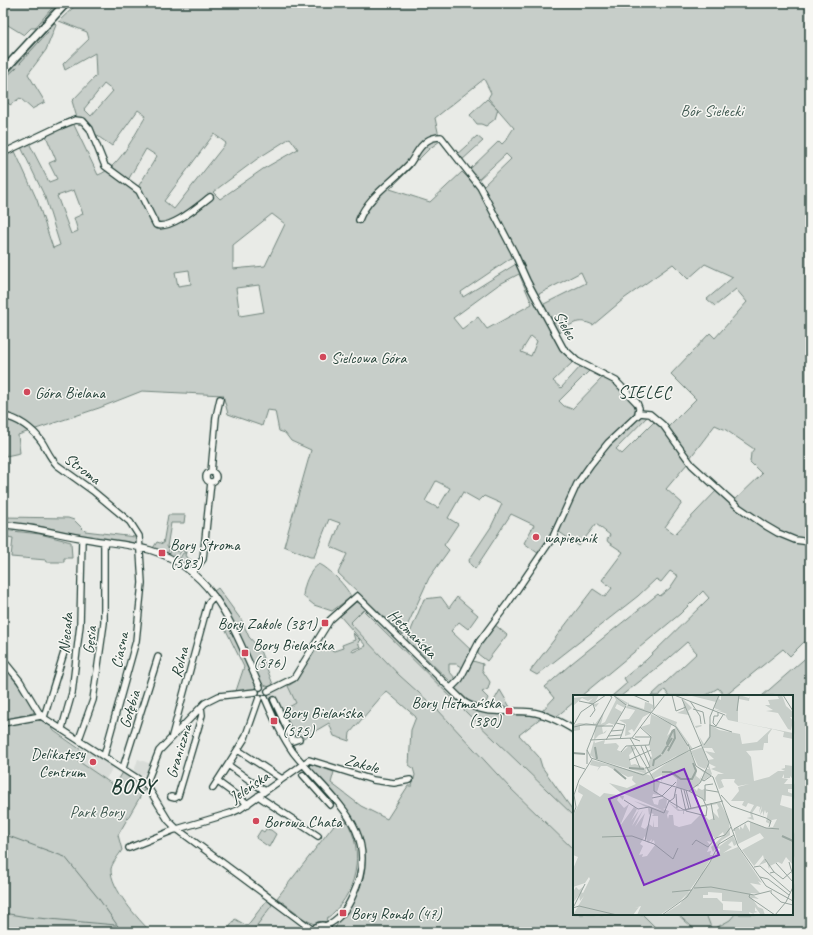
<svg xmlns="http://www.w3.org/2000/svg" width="813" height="935" font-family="Caveat,sans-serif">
	<rect width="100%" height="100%" fill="#e9ebe7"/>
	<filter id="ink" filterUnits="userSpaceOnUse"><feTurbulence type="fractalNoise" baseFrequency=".025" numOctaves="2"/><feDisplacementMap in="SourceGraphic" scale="8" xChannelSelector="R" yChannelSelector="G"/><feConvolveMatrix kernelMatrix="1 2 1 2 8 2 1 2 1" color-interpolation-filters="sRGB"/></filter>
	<g filter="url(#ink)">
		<path fill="#d8dcd8" d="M362 610 574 816V850L509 787 438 710 399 675 350 623Z
			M288 686 296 703 275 714 269 698 272 693Z
			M92 751 115 765 105 780 77 761 84 752 89 753Z
			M138 759 151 764 147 775 139 774 134 771Z
			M272 905 301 927 307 932H252Z
			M642 914H677L698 932H660Z
			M706 914H735L730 920 712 931Z"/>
		<path fill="#c7cec9" stroke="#73867e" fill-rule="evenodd" d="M3 3H56L35 28H31L24 35 3 22Z
			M78 3H810V541C781 537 755 519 734 501L762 474 750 462 751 453 754 449 726 430 715 425 690 458 668 427 696 399 671 374 710 333 715 338 747 302 736 289 715 306 707 299 733 277 705 264 688 279 673 264 625 298 593 325C577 317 571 325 557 334L542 305 586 283 581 272 537 295 526 276 516 251 500 226 498 217 482 187 511 159 506 154 478 180 469 170 499 141 502 144C508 139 509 134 514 128L488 98 491 93 484 79 435 118 440 141 429 149 418 160 416 159 412 162V167L390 189 430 202 462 172 479 189 492 212 494 221 514 256 461 292 463 297 516 264 558 344 574 361 553 381 561 388 581 366 590 370 559 401 564 406 572 409 604 376 616 383 636 405C637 419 608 440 599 451 572 482 560 520 539 554L524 543 534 525 511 514 475 569 470 564 469 560 491 527 502 504 484 496 479 501 463 492 448 518 458 524 444 545 449 550 429 578 403 635 338 573 347 554 331 547 340 523 329 519 314 557H310L284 546 311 450 291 441 285 433 279 431 275 411 267 410 262 426 228 414 223 395 142 391 99 408 18 435 20 453 6 456 3 448V154L14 149 37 200 53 248 60 245 45 197 21 147 29 143 49 182 57 179 49 163 56 160 44 131 77 118 72 101 96 76 95 53 65 70 63 64 89 39 87 32 59 21ZM104 84 113 91 91 116 84 109ZM138 110 146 116C135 134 119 168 98 175L74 125 82 119C91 123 88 124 93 131 97 137 107 142 112 146ZM214 134 226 143 174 209 164 201ZM290 138 298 149 263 169 220 199 213 192 257 159ZM146 149 157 156 138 187 128 180ZM74 190 83 214 74 218 78 231 71 234 57 196ZM272 214 285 224 265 266 233 269V245ZM189 270 191 284 178 286 175 272ZM519 274 532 304 487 329 478 317 462 329 453 318 498 285ZM259 285 264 312 240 316 236 288ZM531 336 537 341 531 356 521 352ZM436 481 450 488 438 508 425 501Z
			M54 23 56 25 46 50 28 74 45 102 32 109 20 98 10 105 3 97V79Z
			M487 99 498 109 495 119 486 126 481 124H477L470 115Z
			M477 136 483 141 461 161 456 155Z
			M640 415H649L616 449 622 454 656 420 670 435 687 464 666 489 682 503 665 527 675 534 717 490 763 526 810 543V646L804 642 790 656 783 649 725 696 718 688 705 696H669L665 690 658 696H651L697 653 687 642 662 664 621 696H612L627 683 624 678 646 660 709 598 703 591 680 614 581 696H574V702L556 717 542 711 554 698 545 687 572 663 658 594 660 596 670 588 678 576 670 571 661 582 656 579 638 596 537 675 530 671 593 589 605 597 612 588 602 580 623 552 608 542 607 540 610 535 596 524 579 546 558 531C571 501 585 473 606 448 616 436 629 426 640 415Z
			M168 515H185L184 523H171L167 547 170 548 167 554 153 548 157 542 163 544Z
			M3 517 68 518 74 520 85 531 135 537 138 541 135 543 84 536 34 525 3 522Z
			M3 530 40 534 71 542 72 558H64V562H46V560L11 557 13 538 3 536Z
			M179 548 186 552 185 556 197 564 192 568 179 560 183 553H186L182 550 176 559 169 555 172 549 178 552Z
			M319 564C328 567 348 588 351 597L332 611 314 605 303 596C304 584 309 571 319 564Z
			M218 588 242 621 249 637 259 648 274 687H269L262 684 225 606 214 591Z
			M441 597 449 608 457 597 478 615 468 629 459 622 451 631 473 652 463 668 456 664H449V671L456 679 452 683 407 640 424 599Z
			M356 602 362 604 469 708C492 719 517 712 542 717L519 735 539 757 542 767 574 812V816L470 716 363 610 350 623 399 675 438 710 509 787 574 850V914H642L660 932H334C337 919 351 909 356 896 383 839 345 804 309 766L311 764 334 772 331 783 361 806 387 819 408 786H412L415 775 413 768 409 765 411 730 416 717 386 691 350 733 349 741 334 736 329 723 295 743 278 713 296 703 288 686 296 681 317 644 334 651 343 648 342 645 355 640 353 633 360 640 358 642 360 647 352 650 353 652 366 646 340 616Z
			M227 620 256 685 254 690 236 691 244 667 224 626V621Z
			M494 624 507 635 487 661 478 654V648Z
			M810 654V932H698L677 914H706L712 930 730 920 735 914H792V696H762Z
			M473 661 483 664 482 670 490 682 488 689 482 692 488 698 484 707 468 700 455 688Z
			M3 664 36 710 33 713 3 720Z
			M500 690 510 707H491V706Z
			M40 718 48 721 54 731 84 752 78 761 115 786 123 772 147 790H144L118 835 122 850C119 855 112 863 111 869 110 888 138 919 151 932H3V725Z
			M345 819C367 851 356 897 326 919L328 922 314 924 296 915 297 913 277 898 337 821Z
			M266 829 271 830 276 834 269 847 256 838 261 830 264 832Z
			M267 900 272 905 252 932H211L229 928 235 919 247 926Z"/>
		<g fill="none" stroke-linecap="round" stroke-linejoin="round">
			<path stroke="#687c75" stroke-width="1" d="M36 29 55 6
				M20 63 48 32
				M3 66 33 32
				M3 80 17 67
				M3 834 65 857 99 899 122 932
				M3 913 27 917 116 925"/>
			<defs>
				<path id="minor" d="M3 153 60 126 75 120 83 121 90 129 105 166 139 191 156 225C171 230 198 206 210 197
					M359 220C368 196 394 181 410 163 416 155 418 147 427 141 431 138 436 137 441 137L480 187 514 252 527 281 563 348 577 361 616 381 637 403 639 408 638 414
					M3 416C18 418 33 429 42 442 47 450 50 458 57 465L93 491 130 522 139 536 142 583 136 641 104 756
					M206 477a5 5 0 1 1 10 0a5 5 0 1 1-10 0Z
					M211 472 216 417 220 399
					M3 525C32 526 59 535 87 539 108 543 129 544 150 550 216 570 234 631 260 687
					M192 573 203 559 211 482
					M3 660 20 681 41 716 146 784 168 820 177 829 314 931
					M451 688 460 679 479 642 508 603 553 537 577 484 591 464 608 443 640 413 650 414 663 425 692 465 737 506 766 526 778 533 795 540 810 542
					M268 691 294 678 330 620 357 596 464 702C486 716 507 709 531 712 546 714 561 722 574 730
					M265 698C273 717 281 735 293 752 328 797 384 829 353 895 348 908 338 921 325 926
					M274 700 293 741 299 739
					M44 717 66 646
					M3 723 41 716
					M62 728 72 693 80 625 82 539
					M172 736 208 603 214 596
					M79 739 93 700 104 623V542
					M238 750 282 779
					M228 765 265 791
					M123 768 158 657
					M303 775 330 805
					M218 782 248 804
					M146 784 159 751 205 703 219 696 256 692
					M213 788 245 738 259 698
					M258 796 318 836
					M171 797 175 798 178 796 202 715 201 707
					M129 848 174 830 231 813 240 809 309 760 373 780 394 783 410 780
					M314 932 316 927C321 924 325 925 328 929"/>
				<path id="major" d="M3 71 66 3"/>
			</defs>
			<use href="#minor" stroke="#1f3d34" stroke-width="8"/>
			<use href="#major" stroke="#1f3d34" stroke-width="10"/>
			<use href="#minor" stroke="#f6f6f2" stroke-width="5.5"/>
			<use href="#major" stroke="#f6f6f2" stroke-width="7"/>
		</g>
	</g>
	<g fill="#d1495b" stroke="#f6f6f2" stroke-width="1.5">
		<circle cx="323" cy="357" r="4"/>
		<circle cx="27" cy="392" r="4"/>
		<circle cx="536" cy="537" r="4"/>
		<rect x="158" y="549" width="8" height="8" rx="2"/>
		<rect x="321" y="619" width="8" height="8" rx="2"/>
		<rect x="241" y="649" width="8" height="8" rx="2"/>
		<rect x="505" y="707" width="8" height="8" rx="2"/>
		<rect x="270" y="717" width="8" height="8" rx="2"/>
		<circle cx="93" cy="762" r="4"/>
		<circle cx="256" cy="821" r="4"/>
		<rect x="339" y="909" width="8" height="8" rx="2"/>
	</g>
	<g text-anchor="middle" stroke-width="3" stroke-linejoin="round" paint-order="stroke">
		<g font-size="16" fill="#415a52" stroke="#f6f6f2">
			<text x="712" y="116">Bór Sielecki</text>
			<text x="97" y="817">Park Bory</text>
		</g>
		<g font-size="16" fill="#1f3d34" stroke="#f6f6f2">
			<text transform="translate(566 325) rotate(60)" y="6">Sielec</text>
			<text transform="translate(83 468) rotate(37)" y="6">Stroma</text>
			<text transform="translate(65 633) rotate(-84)" y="6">Niecała</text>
			<text transform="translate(413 633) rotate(45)" y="6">Hetmańska</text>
			<text transform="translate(89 640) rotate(-83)" y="6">Gęsia</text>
			<text transform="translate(119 650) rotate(-78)" y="6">Ciasna</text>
			<text transform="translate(179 662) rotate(-75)" y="6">Rolna</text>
			<text transform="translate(129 709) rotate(-73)" y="6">Gołębia</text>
			<text transform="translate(178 751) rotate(-73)" y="6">Graniczna</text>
			<text transform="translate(362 763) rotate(15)" y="6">Zakole</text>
			<text transform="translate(249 786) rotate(-34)" y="6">Jeleńska</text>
		</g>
		<g font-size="16" fill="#1f3d34" stroke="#f6f6f2" text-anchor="start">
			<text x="331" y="363">Sielcowa Góra</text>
			<text x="35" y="398">Góra Bielana</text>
			<text x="544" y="543">wapiennik</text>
			<text x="170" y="550">Bory Stroma<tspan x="170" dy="18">(583)</tspan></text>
			<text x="317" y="629" text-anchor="end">Bory Zakole (381)</text>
			<text x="253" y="650">Bory Bielańska<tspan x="253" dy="18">(576)</tspan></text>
			<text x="501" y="708" text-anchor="end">Bory Hetmańska<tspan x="501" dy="18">(380)</tspan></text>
			<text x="282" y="718">Bory Bielańska<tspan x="282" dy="18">(575)</tspan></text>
			<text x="85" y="759" text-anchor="end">Delikatesy<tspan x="85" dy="18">Centrum</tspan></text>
			<text x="264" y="827">Borowa Chata</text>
			<text x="351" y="919">Bory Rondo (47)</text>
		</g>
		<g font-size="17" letter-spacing="1" fill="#1f3d34" stroke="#f6f6f2">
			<text x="645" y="398">SIELEC</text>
		</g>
		<g font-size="20" font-weight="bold" letter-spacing="1" fill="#1f3d34" stroke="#f6f6f2">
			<text x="133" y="793">BORY</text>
		</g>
	</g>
	<g transform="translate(573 695)">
		<rect width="220" height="220" fill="#e9ebe7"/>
		<path d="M26 0 21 9 26 8 23 12 15 8 20 3 15 6 9 3 0 11V3ZM41 0 55 8 52 13 44 9 42 13 49 17 42 30 36 28 29 32 30 38 34 35 32 38 26 40 21 45 22 31H7V35L0 36 1 30 6 28 20 29V27L22 29 31 17 28 29 32 27 43 5ZM115 0H147L146 4 148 5V0H166L176 3 177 1 176 6 166 4 165 8 176 9 165 8V27L220 38V44L210 42 211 37 199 34 195 40V48H191L190 55 173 56 178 62 181 86 196 82 205 76H212L208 74 212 73V70L220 71V84L217 81V83H211V79L209 83 215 84 211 89H220V94H215V97L220 99V102L209 100 207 110 220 114V170L213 162 209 169 205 167 197 171 196 174 194 167 186 170 191 164 190 160 181 171 169 155 191 143 187 138 165 149 161 134 165 132 167 135V131L170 134 172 128 177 137V127L194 133 200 132 204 124 199 125 197 129 193 127 195 117 193 118 192 115 190 121V116L187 120 189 111 186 118 187 112 184 111 179 118 181 125 174 123 178 122 177 117 181 110 175 108 173 112 169 110 171 106H158L166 96 165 92 176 89 165 91 161 87 162 84H150L148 85 151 92 146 94 142 83 145 79H151L138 74 143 72 137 69 135 65 141 64 132 56 142 58 139 53H130L139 79 137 81 125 89 126 91 120 92 124 96 125 93 129 95 133 93 132 106 116 95 103 93 104 84 99 80H92L88 87 89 80 82 83V85L77 80 105 60 75 77 73 73 77 72 75 68 79 61 76 50 78 41 68 32 77 29 78 19 99 29 94 41 103 32 83 19 104 27 103 30 120 54H117L113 46 116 55 111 58 117 56 123 71 131 76 130 79V77L120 69 124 74 123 81 127 84 129 79 127 87 133 74H136L134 71 132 74 125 71 118 56 130 52 126 41 131 49 136 41V29L146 35 167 39 169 49 184 47 198 34 155 25 152 20 154 19 140 14 149 16 141 13 143 7ZM204 0H209L213 11 220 17V22H217L220 26 218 35 215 34 205 18 193 16 200 15 192 10H197L195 5 206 4ZM110 4 119 13 115 16 122 31 128 30 129 31 123 33 116 20 104 18 111 15ZM56 7V9L71 14 72 7 76 8 80 10V15L78 13 79 17 70 22 61 37 59 34 55 36 58 39 52 41 53 29 46 25 56 24 61 17 62 15 53 13ZM21 45 22 48 32 45 31 49 43 48 46 51 44 55 49 57 56 51 63 53 56 60 58 70 62 69 72 73 74 79 22 64 17 60ZM19 65 76 80 87 88 84 97 86 100 80 99 79 103 81 109 85 110 86 105 91 103 94 105 93 113 90 114 96 116 94 120 95 124 96 120H100L101 130 106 132 118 129 129 118 136 125 141 123 140 117 146 123 144 115 146 113 144 109 111 116V119H110V116H105L95 107 107 115 147 107 156 125 157 140 149 145 140 157 138 152 151 140 150 137 142 144 140 141 139 147 132 140 139 147 134 146 137 150 134 157 138 156 137 160H140L119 194 106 207 87 220H64L68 211 62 213 66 212 60 220H0L11 201 7 206 6 200 0 208V197L3 192 6 195 11 191 8 197 10 198 17 184 16 182 12 188 0 192V174L5 162 0 160V121L10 100 5 97 6 89 27 102 31 98 51 101 50 105 46 101 44 105 51 113 56 109 47 131 61 112 64 114 58 126 66 115 59 131 70 115 62 132 72 118 68 132 72 134 76 129 80 132 81 125V132H85V121H79L81 119 78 118 76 120 75 113 61 106 91 116 47 97 36 88 54 93 63 89 59 85 60 81 55 82 34 71H28L24 76 26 72 17 70ZM72 141 75 148 79 144 78 148 81 145 82 150 74 161 69 162 70 159 66 160 70 151 67 149ZM160 141 164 149 161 151 159 146 155 150 159 152 150 158 165 152 189 188 185 186 188 190 177 188 188 199 177 198 186 204 179 203 185 212 190 214 192 220H188L182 212V216L185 217 180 218 183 220 176 217 177 220H90L107 209 143 158H146L147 154 144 153ZM135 197 149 198V206L169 207V216L150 215V209L144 203H130V200H135Z" fill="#c7cec9" fill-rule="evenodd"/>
		<path fill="none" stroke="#99a6a0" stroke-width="2" d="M22 52 24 64M95 52 94 48 100 35M95 56 102 43 101 34M0 58 12 59M89 59 99 43M80 71 81 65 88 60M56 73 71 74M41 74 53 84M89 77H98L108 84H119L123 76 120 68M209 141 220 146"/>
		<path fill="none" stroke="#98a59f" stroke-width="1" d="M40 0 53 10M60 0 76 7M80 0 81 14M99 0 103 16 113 12M101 0 152 20M210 0 220 16M109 4 136 68 127 88 116 96M6 6 20 9M117 6 127 21 128 29M55 10 78 18M120 14 130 17 132 29M164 16 166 0M145 17V21H141L140 28 143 31 150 20M78 18 92 0M79 18 103 32 115 51M17 22 22 15 20 9M43 28 52 30 47 44M24 30 39 2 36 0M137 30 159 37M0 31 8 17 33 0M24 31H40M1 32 13 29 24 30 14 55 18 63 70 80 117 55M67 32 78 42 76 50M38 36 50 35M35 41 48 40M62 42H78M57 43 81 85V96L97 106M59 43 78 18M17 45 59 43 67 46M33 45 53 11M115 49 123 71 140 82 165 151 193 191 220 206M72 50 78 64M131 50 137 42V22L146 0M58 51 67 73M68 51 77 72 72 73M117 55 129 50M48 57 53 51 76 50M56 65 78 55M14 69V55M0 70 12 74M128 84 131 86 138 81M83 86 116 96 130 104 134 113 133 121 113 116 108 94M111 95 116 114M113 95 118 113M133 95 145 97M103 99 104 113M148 100 158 111 193 123 198 126 196 132M79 103 89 101 103 87M51 105 65 114 76 112 91 118 96 106M96 106 111 115 150 106M97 106 101 103 103 93M132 106V90L140 89M138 108 141 125M0 120 3 112 1 100 6 85 19 64M161 136V134L175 126 193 133 206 134M29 142 59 141 81 149 100 164 105 153M72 146 79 113M119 150 123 145 135 152 143 143 152 140 158 132M192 164 201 177M216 167 220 181M203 168 220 187M181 172 187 171 217 197M197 178 201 177 210 184 218 177M187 182 195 184 216 200M121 193 138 192 181 200 197 196M198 195V198L208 207 220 210M99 197 119 195M177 199 176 202 202 220M0 213 6 211 44 220M0 213 12 189M89 220 114 202 137 167 146 149 161 140M202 220 213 207 220 192"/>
		<path fill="#7b2cbf" fill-opacity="0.15" stroke="#7b2cbf" stroke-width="2" d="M111 74 146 160 71 190 36 104Z"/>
		<rect width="220" height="220" fill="none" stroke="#1f3d34" stroke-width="2"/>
	</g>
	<rect width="813" height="935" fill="none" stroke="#f6f6f2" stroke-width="16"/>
	<rect x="8" y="8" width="797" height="919" fill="none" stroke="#1f3d34" stroke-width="1.5" filter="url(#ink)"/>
</svg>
